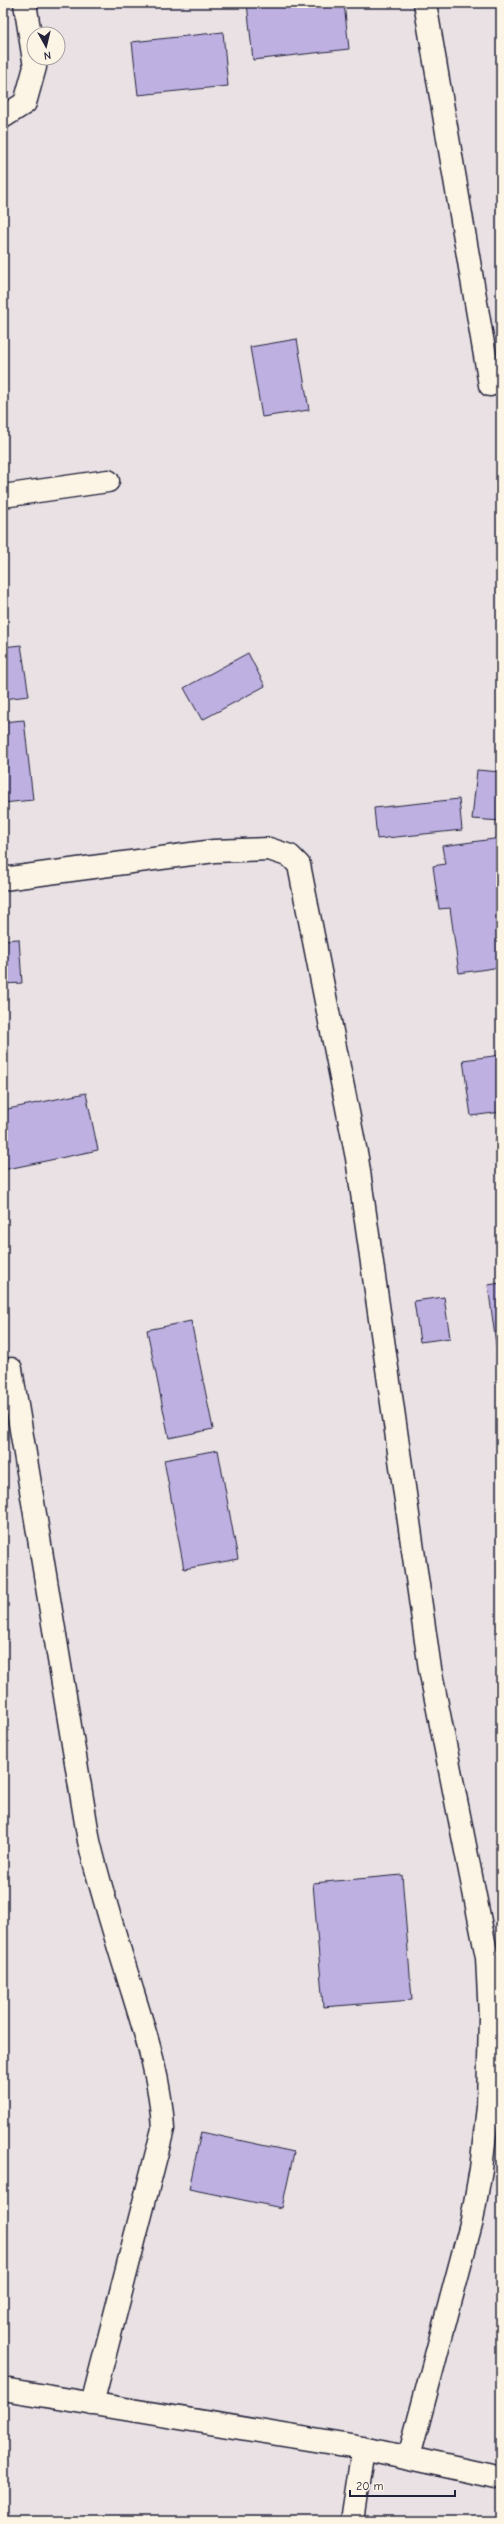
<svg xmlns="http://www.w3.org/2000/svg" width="504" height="2524" font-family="'Comic Neue',sans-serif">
	<rect width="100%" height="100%" fill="#e9e1e4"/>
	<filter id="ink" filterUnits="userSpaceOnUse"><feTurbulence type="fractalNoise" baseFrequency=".025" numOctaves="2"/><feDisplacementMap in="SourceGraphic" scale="8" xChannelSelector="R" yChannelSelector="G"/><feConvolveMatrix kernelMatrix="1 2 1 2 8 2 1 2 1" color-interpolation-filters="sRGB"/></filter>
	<g filter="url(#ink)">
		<path fill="#beb1e2" stroke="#22223b" d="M247 3H344L349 49 253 60Z
			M223 32 228 86 138 95 132 42Z
			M297 339 309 410 262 417 250 347Z
			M21 645 29 696 3 699V647Z
			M248 653 265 686 202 720 184 688Z
			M24 720 33 800 3 803V722Z
			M477 770 501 772V821L472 819Z
			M459 799 462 830 377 839 374 808Z
			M501 838V967L459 973 450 908 439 909 433 866 445 864 442 846Z
			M19 939 22 983 3 984V940Z
			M501 1055V1112L471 1116 463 1060Z
			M86 1093 98 1150 3 1170V1110Z
			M501 1140V1176L495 1141Z
			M501 1283V1381L488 1285Z
			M444 1297 450 1338 420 1342 414 1301Z
			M191 1321 213 1429 169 1438 147 1330Z
			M218 1450 238 1559 184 1569 164 1460Z
			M402 1875 412 2000 323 2007 313 1883Z
			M201 2132 294 2152 282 2208 189 2189Z"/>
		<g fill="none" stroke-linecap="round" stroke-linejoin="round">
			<defs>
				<path id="minor" d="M425 3 490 385
					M3 117 25 103 35 67 25 3
					M3 496 108 481
					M3 879 214 851 269 849 290 856 299 865 357 1158 430 1669 487 1957 490 2017 488 2107 481 2169 472 2220 409 2457
					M11 1369 89 1841C101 1892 117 1942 133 1993 147 2038 161 2082 163 2129L92 2404
					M3 2389 363 2448 501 2478
					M352 2521 363 2448"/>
			</defs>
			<use href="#minor" stroke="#22223b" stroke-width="25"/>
			<use href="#minor" stroke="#fcf5e5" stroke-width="22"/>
		</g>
	</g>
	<rect width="504" height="2524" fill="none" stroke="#fcf5e5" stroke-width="16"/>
	<rect x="8" y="8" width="488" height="2508" fill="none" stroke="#22223b" stroke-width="1.5" filter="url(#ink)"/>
	<g transform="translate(46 46) rotate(172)"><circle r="19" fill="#fcf5e5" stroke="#a5a1a1"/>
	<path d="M0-3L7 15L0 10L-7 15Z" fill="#22223b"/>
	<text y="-6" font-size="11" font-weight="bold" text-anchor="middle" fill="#22223b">N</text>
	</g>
	<path d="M350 2490v6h105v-6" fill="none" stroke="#22223b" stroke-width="2"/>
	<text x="356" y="2490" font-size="12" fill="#22223b" stroke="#fcf5e5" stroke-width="3" paint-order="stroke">20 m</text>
</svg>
